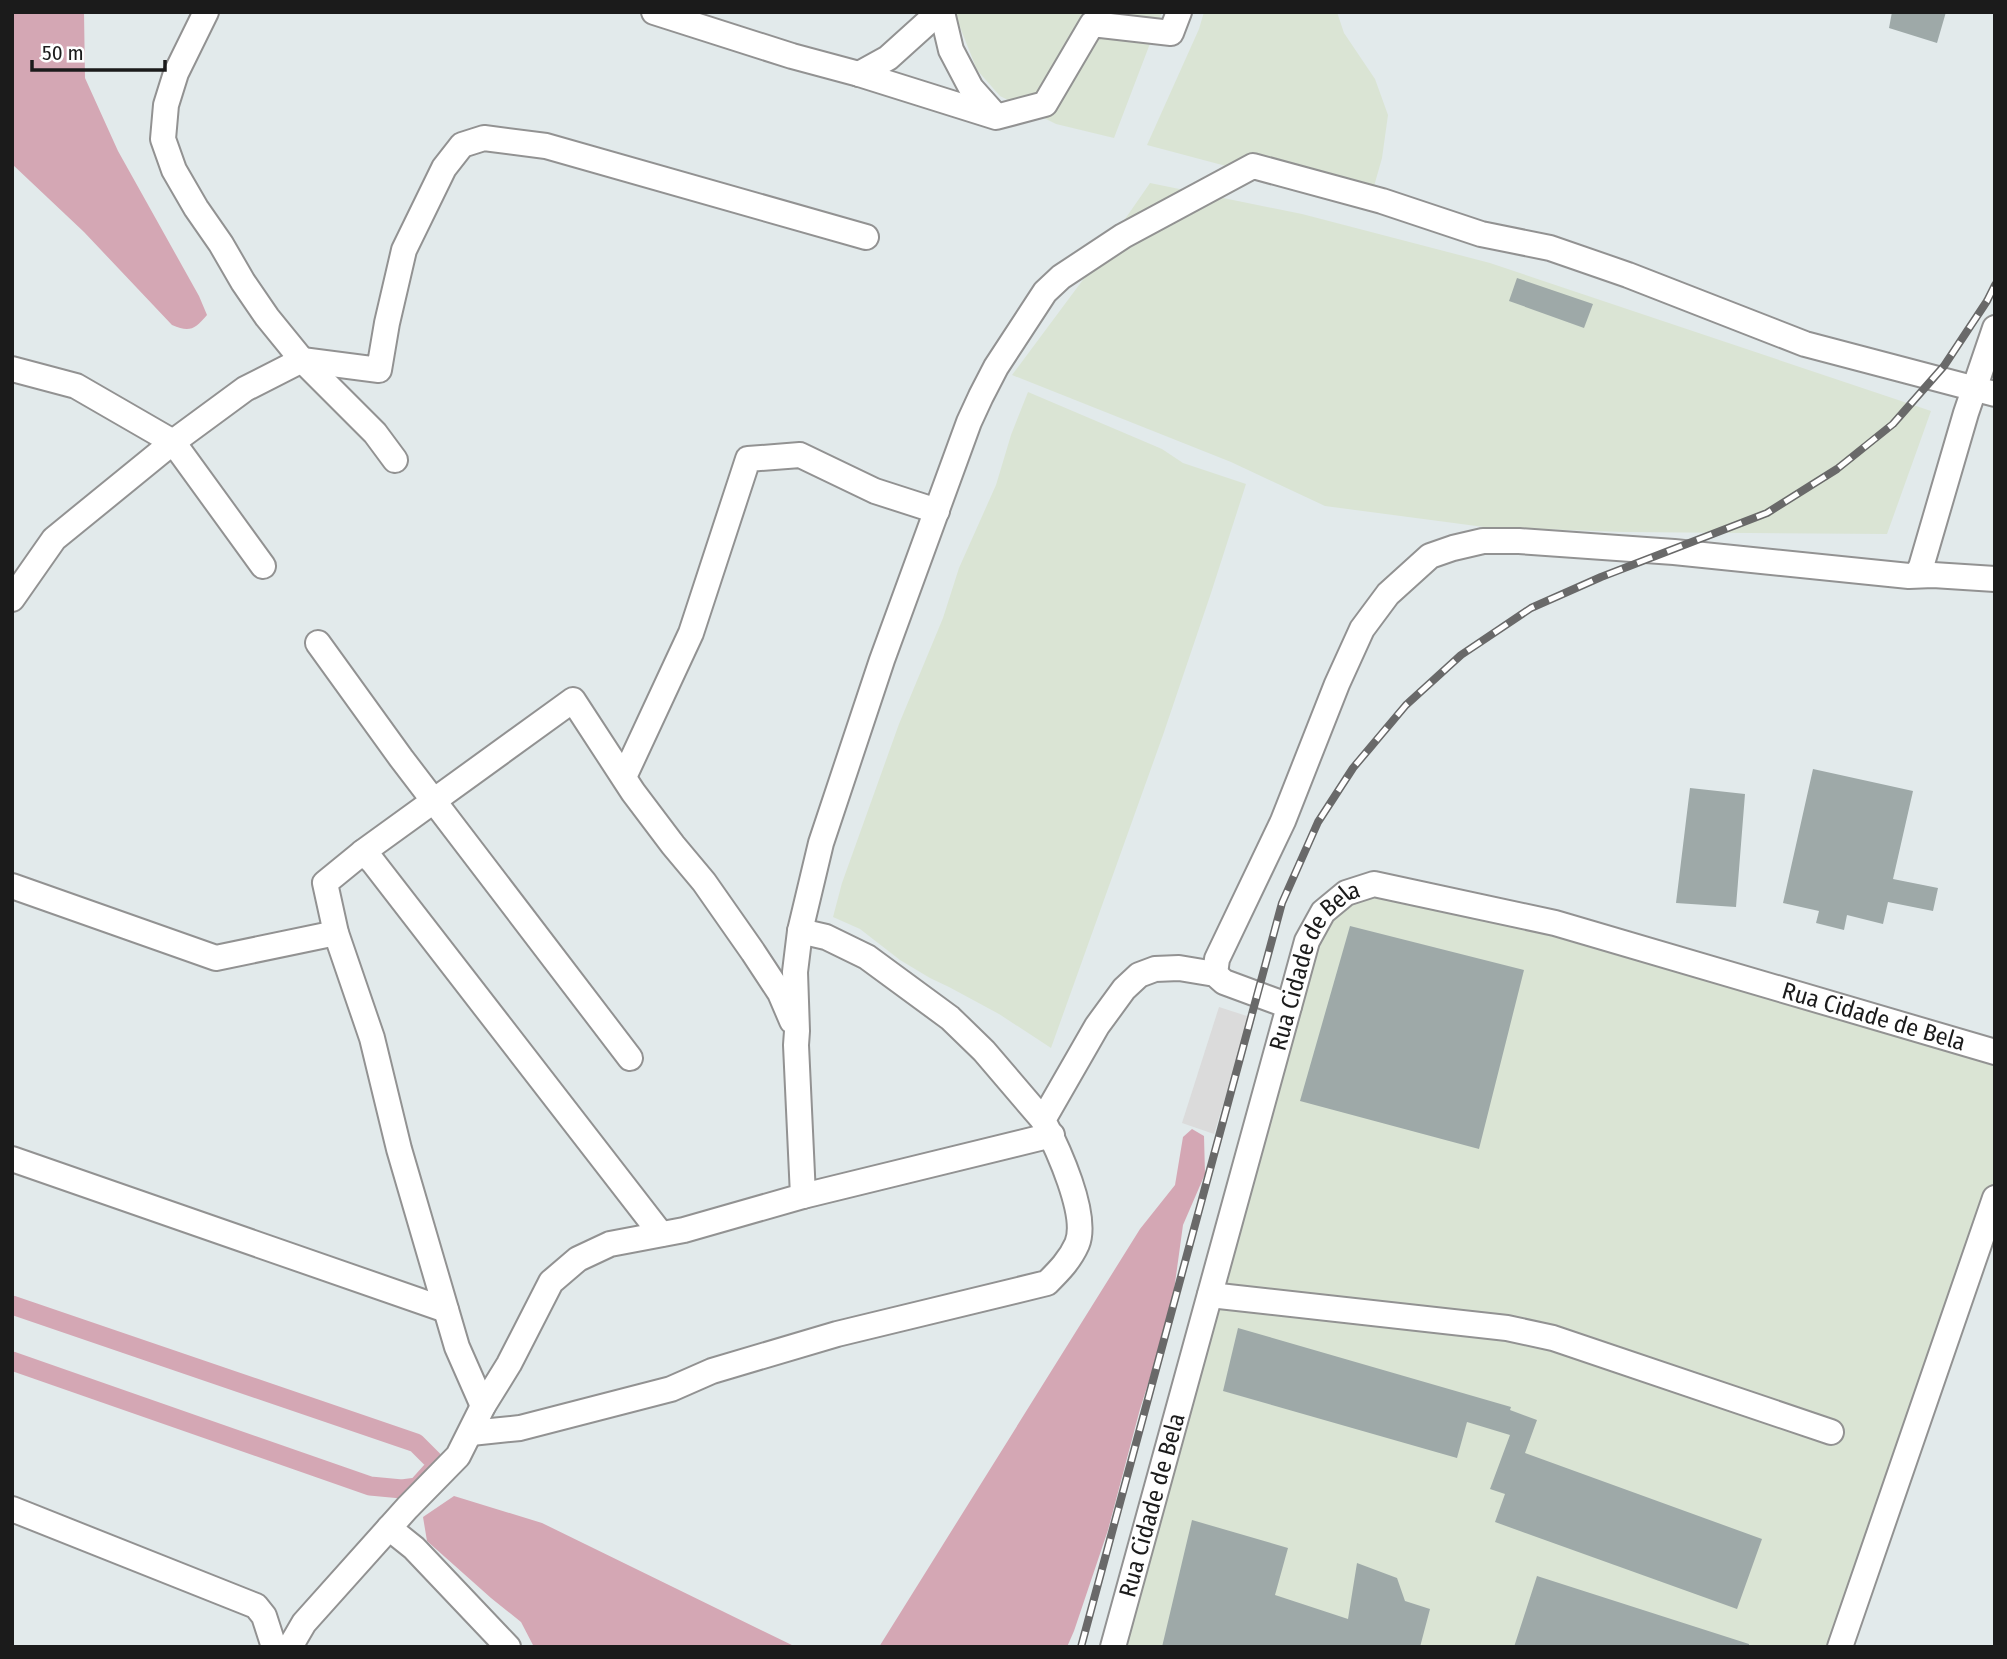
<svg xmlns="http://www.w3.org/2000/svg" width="2007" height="1659" font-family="'Fira Sans Condensed',sans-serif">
	<rect width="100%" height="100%" fill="#e2eaeb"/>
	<path fill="#dae4d4" d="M956 12H1162L1114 138 1056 124 1000 96 977 70 956 17Z
		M1204 12H1337L1344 33 1375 79 1388 115 1382 158 1369 204 1147 145 1199 29Z
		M1150 183 1302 214 1490 263 1931 411 1887 534 1624 532 1484 527 1325 506 1231 462 1012 375 1085 277Z
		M1028 392 1162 449 1183 463 1246 484 1211 593 1163 735 1051 1048 999 1014 949 987 930 978 900 960 860 929 833 917 842 883 899 724 943 618 959 568 996 485 1011 435Z
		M1374 884 1995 1052V1198L1840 1647H1116L1307 941Z"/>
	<path fill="#dbdbdb" d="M1219 1007 1250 1017 1214 1134 1182 1123Z"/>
	<path fill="#d4a7b4" d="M12 12H84L85 78 118 151 199 296 207 315C195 329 190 333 172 325L84 232 12 164Z
		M1192 1129 1204 1136 1205 1174 1183 1225 1171 1312 1140 1409 1108 1530 1074 1631 1067 1647H879L1140 1229 1175 1185 1183 1137Z
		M454 1496 542 1523 796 1647H534L521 1622 491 1598 427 1541 423 1517Z"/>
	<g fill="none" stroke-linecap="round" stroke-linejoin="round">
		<path stroke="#d4a7b4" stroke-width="19" d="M12 1305 416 1443 433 1460 435 1467 417 1487 402 1489 370 1486 12 1361"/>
	</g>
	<path fill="#9ea9a8" d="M1892 12H1946L1937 43 1889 28Z
		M1517 278 1593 304 1584 328 1509 301Z
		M1813 769 1913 791 1893 879 1938 888 1933 911 1888 902 1883 924 1847 915 1844 930 1816 923 1819 911 1783 903Z
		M1690 788 1745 794 1736 907 1676 903Z
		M1350 926 1524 970 1479 1149 1300 1101Z
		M1238 1328 1511 1407 1510 1410 1537 1420 1525 1453 1762 1539 1737 1609 1495 1522 1505 1494 1490 1489 1510 1435 1467 1422 1457 1458 1223 1391Z
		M1192 1520 1288 1548 1275 1595 1348 1619 1357 1563 1397 1578 1405 1601 1430 1609 1420 1647H1162Z
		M1537 1576 1749 1644V1647H1514Z"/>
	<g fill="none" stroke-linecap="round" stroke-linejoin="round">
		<defs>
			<g id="minor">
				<path d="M206 12 176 73 166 105 163 139 174 170 196 208 221 244 243 282 267 317 302 360 375 433 395 460"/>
				<path d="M654 12 792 56 859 74 996 117 1045 104 1092 24 1171 33 1179 12"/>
				<path d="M942 12 951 50 971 88 996 116"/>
				<path d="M859 74 888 58 939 12"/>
				<path d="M12 369 76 386 173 442 245 389 302 360 379 370 387 323 404 250 444 168 462 145 484 138 546 146 866 237"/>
				<path d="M1916 575 1921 567 1966 413 1995 328"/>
				<path d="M12 599 54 539 173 442 263 566"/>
				<path d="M318 643 401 758 630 1058"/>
				<path d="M624 777 691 633 748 459 800 455 875 491 937 511"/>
				<path d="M363 852 573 700 633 792 673 845 704 882 753 952 780 993 792 1021"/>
				<path d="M12 886 216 958 336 933"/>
				<path d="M800 931 826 937 867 957 950 1018 984 1051 1043 1120"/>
				<path d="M1215 974 1217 959 1283 821 1337 684 1362 629 1388 594 1430 556 1453 548 1483 541H1519L1674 552 1909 576 1933 575 1995 579"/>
				<path d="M12 1159 446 1310"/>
				<path d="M803 1196 1052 1135"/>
				<path d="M1210 1295 1507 1328 1553 1338 1831 1432"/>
				<path d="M483 1406 457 1347 399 1149 372 1038 336 933 325 883 363 852 373 862 661 1234"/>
				<path d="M471 1433 520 1428 671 1389 712 1371 837 1334 1047 1283C1059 1271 1070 1260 1077 1244 1089 1215 1057 1147 1043 1120L1097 1026 1124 989 1139 975 1155 969 1179 968 1215 974 1224 982 1289 1006"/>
				<path d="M12 1509 256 1606 264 1616 274 1647"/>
				<path d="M389 1528 414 1548 508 1647"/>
				<path d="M290 1647 304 1623 407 1508 458 1456 483 1406 509 1364 551 1282 578 1259 610 1244 684 1230 803 1196 796 1045 797 1031 795 972 800 931 821 843 882 660 969 422 981 396 996 367 1045 292 1061 277 1123 236 1253 166 1382 201 1481 234 1550 248 1628 275 1805 344 1995 394"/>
				<path id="s1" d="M1113 1647 1307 941 1323 912 1346 893 1374 884 1555 923 1995 1052"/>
				<path d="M1840 1647 1995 1198"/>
			</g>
		</defs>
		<use href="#minor" stroke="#929292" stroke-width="28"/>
		<use href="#minor" stroke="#fff" stroke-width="24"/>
		<defs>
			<path id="rail" d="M1081 1647 1282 903 1318 822 1353 768 1406 705 1461 655 1531 608 1601 577 1767 513 1837 469 1893 424 1944 366 1987 301 1995 285"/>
		</defs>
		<use href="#rail" stroke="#696969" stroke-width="8"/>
		<use href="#rail" stroke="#fff" stroke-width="5" stroke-dasharray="16" stroke-linecap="butt"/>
	</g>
	<g text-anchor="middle" stroke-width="7" stroke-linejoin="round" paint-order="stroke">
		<g font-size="24" fill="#1b1b1b" stroke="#fff">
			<text dy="8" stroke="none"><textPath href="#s1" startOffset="714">Rua Cidade de Bela</textPath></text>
			<text dy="8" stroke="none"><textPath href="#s1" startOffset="1342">Rua Cidade de Bela</textPath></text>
			<text dy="8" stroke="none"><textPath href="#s1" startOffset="147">Rua Cidade de Bela</textPath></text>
		</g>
	</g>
	<rect width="2007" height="1659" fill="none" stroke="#1b1b1b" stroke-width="28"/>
	<path d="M32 60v10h133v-10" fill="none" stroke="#1b1b1b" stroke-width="3.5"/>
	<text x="42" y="60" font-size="21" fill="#1b1b1b" stroke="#ffffff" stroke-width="5" paint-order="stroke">50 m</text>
</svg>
